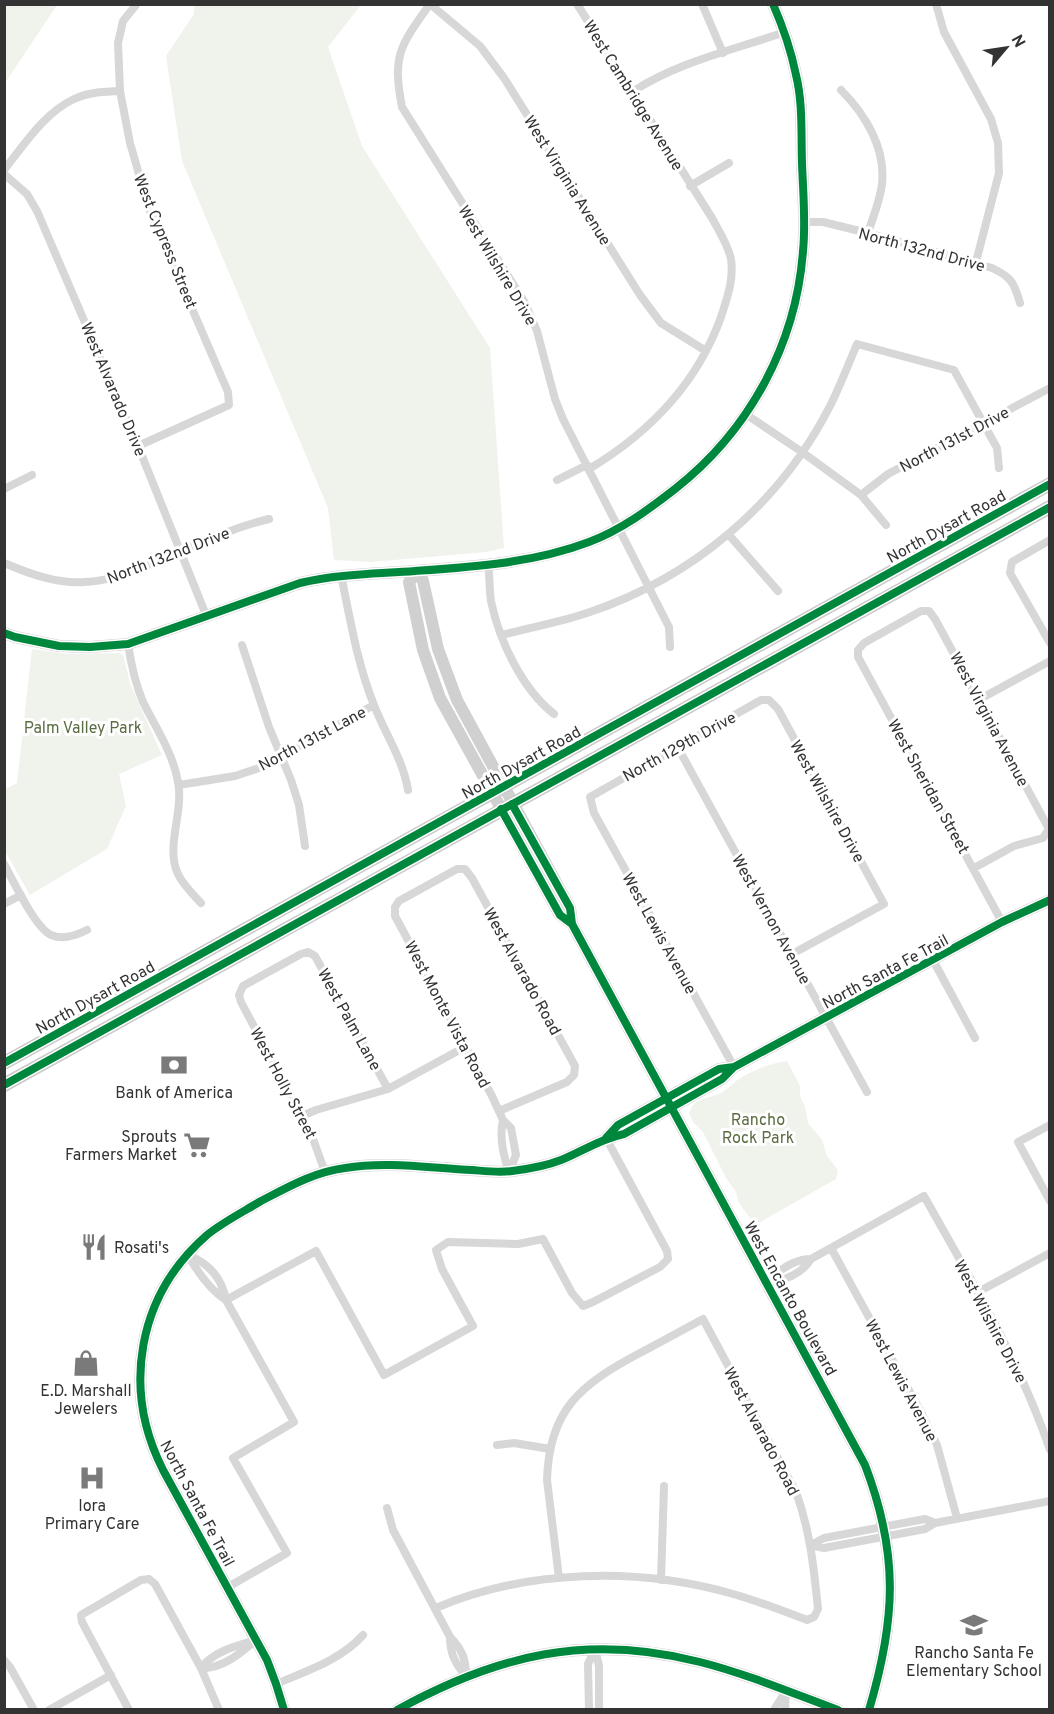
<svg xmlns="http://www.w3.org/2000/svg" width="1054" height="1714" font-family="Overpass,sans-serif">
	<rect width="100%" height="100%" fill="#fff"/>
	<path fill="#f0f3ec" d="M5 4 57 5 5 83 4 5Z
		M194 5H361L328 47 362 146 490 348 504 548 486 552 371 562 334 560 328 508 182 161 166 56 194 14Z
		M32 649 68 654 119 653 123 655 131 686 162 755 119 774 126 806 107 849 30 895 5 851 4 790 17 783Z
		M787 1061 800 1086V1096L805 1107 808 1123 822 1140 827 1156 838 1170 836 1179 755 1225 739 1203 736 1192 726 1178 703 1132 693 1122 689 1113C696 1096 705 1100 719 1094 727 1090 735 1081 742 1077 757 1069 771 1063 787 1061Z"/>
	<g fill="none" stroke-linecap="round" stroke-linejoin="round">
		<path stroke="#d7d7d7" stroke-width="8" d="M430 4C400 46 392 55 402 107L525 303 537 331 555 399 563 419 669 627 670 647
			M430 4 480 46 504 78 640 295 661 323 706 351
			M577 4 712 218C719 231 728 245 731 259 734 280 727 298 721 317 697 384 649 433 589 469
			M702 4 723 53
			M936 4 944 32 991 119 998 143 999 173 976 262
			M136 5 123 21 118 43 120 91 130 143 149 209 228 392 229 405 138 446
			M841 90C865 114 886 148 882 184 880 201 873 217 868 233
			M632 92C678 62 733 50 785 32
			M4 170C24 145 44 113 74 99 88 92 105 92 120 91
			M4 174 27 194 37 211 138 446 206 615
			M690 186 729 163
			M805 222H823L868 233 992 268C1011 277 1014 282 1020 303
			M747 415 802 452 861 495 886 525
			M557 480 587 465
			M4 489 32 475
			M861 495 888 474 1050 388
			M729 535 778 591
			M1050 540 1012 562 1010 573 1050 643
			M4 563C30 574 57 584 85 582 112 581 136 570 161 560 196 545 231 528 269 519
			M488 564C490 576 489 589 491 601 499 640 522 689 554 714
			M341 575C350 618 357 663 374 705 385 734 403 759 408 790
			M502 635C531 627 562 622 590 612 693 577 780 504 830 406 840 386 848 365 857 344L954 370 997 448 999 468
			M128 644C131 664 135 683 143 702 156 728 173 753 178 782 184 812 165 847 178 874 183 885 193 894 201 903
			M242 645 269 727 291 780 299 805 305 846
			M980 699 1050 661
			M677 746 867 1092
			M179 785 235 776 262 767 374 705
			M4 864C13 880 35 928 51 935 62 940 77 935 87 930
			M974 868 1014 846 1043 838 1049 829 935 619 929 611H921L864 643 858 650V657L1002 922
			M4 904 21 895
			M933 960 975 1038
			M734 1067 594 813 590 797 761 700H769L778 709 884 904 792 954
			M499 1111 567 1082 574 1075 575 1066 472 878 465 869H457L399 901 395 907V916L492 1096 503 1120 511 1128 516 1155 509 1172
			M302 1116 316 1110 388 1089 465 1047
			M503 1120C499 1137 503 1155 509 1172
			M1050 1125 1018 1142 1050 1201
			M325 1172 312 1136 241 1002 239 995 243 986 301 954 308 952 315 956 388 1089
			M831 1248 922 1414 937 1445 957 1518
			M188 1255C208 1263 222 1278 226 1300L294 1422 233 1458 287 1553 228 1587
			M188 1255C197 1271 210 1290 226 1300
			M767 1283C778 1271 794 1259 811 1259L924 1196C970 1278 1019 1359 1050 1450
			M767 1283C783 1281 802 1274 811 1259
			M978 1292 1050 1253
			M226 1300 316 1251 384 1375 473 1326 442 1269 436 1250 448 1242 518 1244 543 1239 572 1293 583 1306 593 1302 660 1267 668 1259 667 1251 606 1138
			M497 1445 514 1443 550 1449
			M387 1508 393 1530 450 1637C462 1649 466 1659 466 1676
			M811 1545 824 1548 925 1529 935 1523 1050 1501
			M811 1545 824 1538 925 1519 935 1523
			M661 1580 664 1486
			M436 1608C527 1569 638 1567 733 1594 758 1601 783 1611 807 1620L814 1617 818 1609C814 1569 810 1530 796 1492L703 1319C681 1331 659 1343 638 1354 580 1385 549 1410 547 1480L559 1578
			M450 1637C450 1653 455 1664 466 1676
			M595 1649 599 1666V1710
			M4 1660 10 1667 34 1710
			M201 1668C222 1669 241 1653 256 1640
			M201 1668C213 1652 235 1646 253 1641
			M276 1684C306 1671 341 1660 363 1635
			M49 1710 111 1675
			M129 1710 82 1622 81 1615 141 1580 149 1579 155 1584 201 1668 219 1710
			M589 1710 588 1664 595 1649
			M774 1710 786 1691
			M785 1710 786 1692"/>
		<path stroke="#d0d0d0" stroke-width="12" d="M4 633 15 637 59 646 90 647 128 644 300 583C338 574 376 574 415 571 473 567 534 563 589 542 621 530 648 510 675 489 749 431 796 345 803 251 806 222 803 192 802 163 801 134 803 103 796 75 791 50 783 27 773 4
			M572 924 560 915 440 698 423 650 409 582 418 571 423 581 438 649 457 700 570 908 572 924 865 1465C899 1554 896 1619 869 1710
			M606 1138 618 1125 719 1069 734 1067
			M284 1710 276 1684 267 1660 163 1470C122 1389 137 1296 207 1235 223 1222 243 1212 261 1201 288 1187 314 1172 345 1168 386 1161 430 1168 472 1170 485 1171 499 1173 512 1171 528 1169 546 1166 561 1160 583 1151 600 1139 624 1134L722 1079 734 1067 1002 922 1050 900
			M397 1710C497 1655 587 1633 700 1662 747 1674 792 1693 838 1710"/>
		<path stroke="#cacaca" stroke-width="14" d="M4 1063 1050 484
			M4 1085 1050 507"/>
		<defs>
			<path id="cycleway" d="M4 633 15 637 59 646 90 647 128 644 300 583C338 574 376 574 415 571 473 567 534 563 589 542 621 530 648 510 675 489 749 431 796 345 803 251 806 222 803 192 802 163 801 134 803 103 796 75 791 50 783 27 773 4
				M512 804 570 908 572 924 865 1465C899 1554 896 1619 869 1710
				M501 809 560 915 572 924
				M4 1063 1050 484
				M4 1085 1050 507
				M606 1138 618 1125 719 1069 734 1067
				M284 1710 276 1684 267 1660 163 1470C122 1389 137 1296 207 1235 223 1222 243 1212 261 1201 288 1187 314 1172 345 1168 386 1161 430 1168 472 1170 485 1171 499 1173 512 1171 528 1169 546 1166 561 1160 583 1151 600 1139 624 1134L722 1079 734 1067 1002 922 1050 900
				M397 1710C497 1655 587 1633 700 1662 747 1674 792 1693 838 1710"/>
		</defs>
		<use href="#cycleway" stroke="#fff" stroke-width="11"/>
		<use href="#cycleway" stroke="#00873e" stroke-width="8"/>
	</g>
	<defs>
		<symbol id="bank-bare" viewBox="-9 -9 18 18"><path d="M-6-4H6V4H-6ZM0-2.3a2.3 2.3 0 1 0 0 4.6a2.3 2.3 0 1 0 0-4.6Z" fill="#7a7a7a" stroke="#fff" stroke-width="2.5" paint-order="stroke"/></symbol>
		<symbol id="supermarket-bare" viewBox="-9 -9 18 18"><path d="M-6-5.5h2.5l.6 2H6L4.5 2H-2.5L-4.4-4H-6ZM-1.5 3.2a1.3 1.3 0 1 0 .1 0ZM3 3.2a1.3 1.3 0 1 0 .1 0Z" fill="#7a7a7a" stroke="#fff" stroke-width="2.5" paint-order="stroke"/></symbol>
		<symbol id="restaurant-bare" viewBox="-9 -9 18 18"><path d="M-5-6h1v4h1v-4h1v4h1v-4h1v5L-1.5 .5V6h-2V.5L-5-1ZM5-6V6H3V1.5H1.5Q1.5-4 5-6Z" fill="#7a7a7a" stroke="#fff" stroke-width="2.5" paint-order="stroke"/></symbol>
		<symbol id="shop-bare" viewBox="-9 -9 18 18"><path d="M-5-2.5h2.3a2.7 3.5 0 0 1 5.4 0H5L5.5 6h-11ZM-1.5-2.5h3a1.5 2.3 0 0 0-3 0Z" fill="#7a7a7a" stroke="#fff" stroke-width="2.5" paint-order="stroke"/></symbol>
		<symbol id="hospital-bare" viewBox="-9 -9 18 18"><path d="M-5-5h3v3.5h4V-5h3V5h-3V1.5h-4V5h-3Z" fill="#7a7a7a" stroke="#fff" stroke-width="2.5" paint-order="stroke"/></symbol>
		<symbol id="school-bare" viewBox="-9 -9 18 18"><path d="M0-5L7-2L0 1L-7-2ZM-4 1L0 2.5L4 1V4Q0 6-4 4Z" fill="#7a7a7a" stroke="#fff" stroke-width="2.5" paint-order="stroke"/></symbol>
	</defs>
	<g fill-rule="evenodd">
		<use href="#bank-bare" x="155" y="1046" width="38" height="38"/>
		<use href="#supermarket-bare" x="178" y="1126" width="38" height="38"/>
		<use href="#restaurant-bare" x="75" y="1228" width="38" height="38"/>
		<use href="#shop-bare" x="67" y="1344" width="38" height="38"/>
		<use href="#hospital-bare" x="73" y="1459" width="38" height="38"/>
		<use href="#school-bare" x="955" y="1606" width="38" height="38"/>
	</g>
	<g text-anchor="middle" stroke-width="6" stroke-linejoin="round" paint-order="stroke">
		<g font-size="16" fill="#333" stroke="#fff">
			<text transform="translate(634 95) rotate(58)" y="6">West Cambridge Avenue</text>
			<text transform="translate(568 180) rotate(58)" y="6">West Virginia Avenue</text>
			<text transform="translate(166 241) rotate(68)" y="6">West Cypress Street</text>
			<text transform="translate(922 249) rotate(15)" y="6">North 132nd Drive</text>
			<text transform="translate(498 265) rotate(59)" y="6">West Wilshire Drive</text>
			<text transform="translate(114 389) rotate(67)" y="6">West Alvarado Drive</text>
			<text transform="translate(954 439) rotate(-28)" y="6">North 131st Drive</text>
			<text transform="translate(946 526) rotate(-29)" y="6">North Dysart Road</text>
			<text transform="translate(168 555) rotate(-21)" y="6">North 132nd Drive</text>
			<text transform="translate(990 719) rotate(62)" y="6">West Virginia Avenue</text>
			<text transform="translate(312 738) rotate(-28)" y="6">North 131st Lane</text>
			<text transform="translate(679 746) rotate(-29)" y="6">North 129th Drive</text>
			<text transform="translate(521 762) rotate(-29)" y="6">North Dysart Road</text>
			<text transform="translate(929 786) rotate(61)" y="6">West Sheridan Street</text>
			<text transform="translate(828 801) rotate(61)" y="6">West Wilshire Drive</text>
			<text transform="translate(772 919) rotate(61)" y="6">West Vernon Avenue</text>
			<text transform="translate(660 933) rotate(61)" y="6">West Lewis Avenue</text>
			<text transform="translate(523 971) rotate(61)" y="6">West Alvarado Road</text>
			<text transform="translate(885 971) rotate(-28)" y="6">North Santa Fe Trail</text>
			<text transform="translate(95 997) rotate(-29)" y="6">North Dysart Road</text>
			<text transform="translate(448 1014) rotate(62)" y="6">West Monte Vista Road</text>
			<text transform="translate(350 1019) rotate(61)" y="6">West Palm Lane</text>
			<text transform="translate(284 1083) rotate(62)" y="6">West Holly Street</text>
			<text transform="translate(791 1298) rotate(61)" y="6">West Encanto Boulevard</text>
			<text transform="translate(991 1321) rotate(62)" y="6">West Wilshire Drive</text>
			<text transform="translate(902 1380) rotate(62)" y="6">West Lewis Avenue</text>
			<text transform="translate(762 1431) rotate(62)" y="6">West Alvarado Road</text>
			<text transform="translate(198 1503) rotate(62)" y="6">North Santa Fe Trail</text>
		</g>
		<g font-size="16" fill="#5b6d42" stroke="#fff">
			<text x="83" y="733">Palm Valley Park</text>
			<text x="758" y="1125">Rancho<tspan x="758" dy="18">Rock Park</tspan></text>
		</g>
		<g font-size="16" fill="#333" stroke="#fff">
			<text x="174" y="1098">Bank of America</text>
			<text x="177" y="1142" text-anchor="end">Sprouts<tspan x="177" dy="18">Farmers Market</tspan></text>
			<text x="114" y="1253" text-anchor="start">Rosati's</text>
			<text x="86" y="1396">E.D. Marshall<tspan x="86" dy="18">Jewelers</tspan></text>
			<text x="92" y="1511">Iora<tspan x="92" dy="18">Primary Care</tspan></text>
			<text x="974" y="1658">Rancho Santa Fe<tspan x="974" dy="18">Elementary School</tspan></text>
		</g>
	</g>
	<rect width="1054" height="1714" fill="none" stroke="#333333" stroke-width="12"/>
	<g transform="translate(1006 48) rotate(61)" stroke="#ffffff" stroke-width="4.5" paint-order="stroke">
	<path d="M0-4.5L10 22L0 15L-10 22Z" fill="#333333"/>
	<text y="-9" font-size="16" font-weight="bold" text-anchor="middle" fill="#333333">N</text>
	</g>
</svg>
